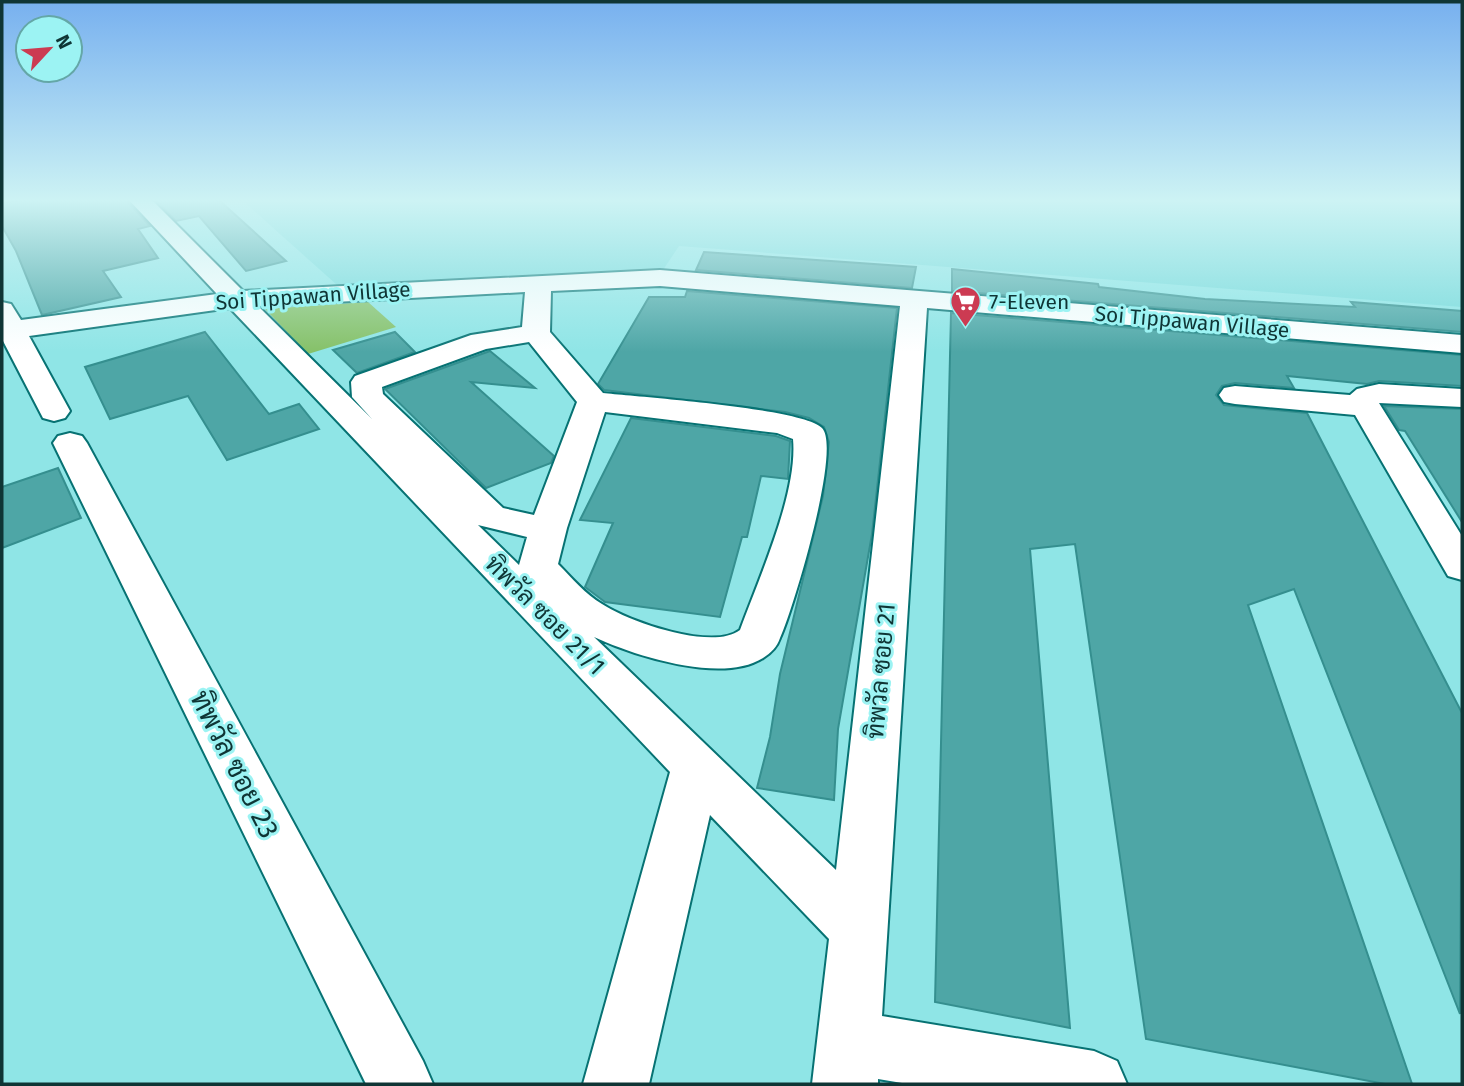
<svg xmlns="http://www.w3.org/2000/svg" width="1464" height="1086" font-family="'Fira Sans',Sarabun,sans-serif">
	<rect width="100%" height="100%" fill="#8fe5e6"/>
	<path fill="#77dadb" d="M242 200H1462V307L679 246 663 270 337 285Z"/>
	<path fill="#86c169" d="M368 302 396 327 308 354 265 309Z"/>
	<path fill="#4ea6a6" stroke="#358f8f" stroke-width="2" d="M20 200H126L150 226 138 229 158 258 103 271 121 297 42 315 16 251 2 226V203Z
		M156 200H219L286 261 246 271 199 216 176 221Z
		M704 252 802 259 916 267 912 288 696 270Z
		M952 269 1098 284 1099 287 1205 299 1355 307 1351 302 1462 311V332L952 291Z
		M687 291 897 308 872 534 838 729 834 800 757 788 770 737 780 674 823 496 829 442 824 427 809 418 785 412 604 390 598 384 649 297H685Z
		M951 313 1462 355V386L1379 381 1367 384 1287 376 1294 388 1235 383 1222 386 1216 395 1224 405 1307 413 1462 713 1460 1014 1294 589 1248 605 1412 1084H1385L1146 1039 1075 544 1030 549 1070 1028 935 1002Z
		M205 332 269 414 299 404 319 429 227 460 188 396 110 419 85 367Z
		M395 332 415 352 357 373 333 350Z
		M490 351 535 388 471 382 554 456 551 463 486 488 385 389Z
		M1384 406 1462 409V522L1405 431 1399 430Z
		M631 418 776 436 790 441 788 479 761 476 747 537H742L720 617 605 602 585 587 613 523 580 520Z
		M58 468 81 518 2 548V487Z"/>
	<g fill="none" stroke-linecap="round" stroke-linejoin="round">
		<defs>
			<path id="minor" d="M129 200H152L243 291 660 270 1462 335V353L927 308 882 1016 1094 1051 1117 1061 1127 1084H908L878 1079V1084H812L829 939 710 815 649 1084H583L670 772 230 308 29 336 70 411 65 418 54 421 43 418 2 339V302L11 304 21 320 217 294ZM660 286 900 306 836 870 594 637C635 656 722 684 763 658 771 653 777 647 780 638 793 610 842 448 822 428 802 408 639 397 603 393L550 332 551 291ZM525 292 522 327 471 335 355 376 351 382 352 397 372 419 258 306ZM529 342 577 402 534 515 503 508 383 394 382 387 486 349ZM605 412 777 433 793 439C798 493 759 578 740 630 713 651 629 622 602 604 585 594 572 578 558 564L567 528ZM478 525 527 537 519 565Z
				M1379 384 1462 389V407L1379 403 1462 536V580L1448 576 1355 415 1235 404 1224 402 1219 395 1224 388 1235 386 1350 395 1357 389Z
				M70 433 82 436 87 443 423 1061 433 1084H366L53 443 58 436Z"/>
		</defs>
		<use href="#minor" stroke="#077273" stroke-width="4"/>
		<use href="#minor" fill="#fff" fill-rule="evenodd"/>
	</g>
	<linearGradient id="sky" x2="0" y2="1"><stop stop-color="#77b0ef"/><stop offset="0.57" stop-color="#cdf3f4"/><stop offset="1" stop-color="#cdf3f4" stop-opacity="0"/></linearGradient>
	<rect width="1464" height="352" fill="url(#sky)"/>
	<defs>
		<symbol id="supermarket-pin" viewBox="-11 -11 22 30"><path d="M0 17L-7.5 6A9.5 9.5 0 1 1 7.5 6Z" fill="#cc3b52" stroke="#9cf3f3"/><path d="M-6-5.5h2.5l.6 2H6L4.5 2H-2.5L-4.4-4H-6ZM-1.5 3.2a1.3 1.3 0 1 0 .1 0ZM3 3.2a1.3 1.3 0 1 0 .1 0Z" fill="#fff"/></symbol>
	</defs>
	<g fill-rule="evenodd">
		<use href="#supermarket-pin" x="948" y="284" width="35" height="47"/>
	</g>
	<g text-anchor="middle" stroke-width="6" stroke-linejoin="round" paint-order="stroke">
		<g font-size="21" fill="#0f3535" stroke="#9cf3f3">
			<text transform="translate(313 296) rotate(-4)" y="7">Soi Tippawan Village</text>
			<text transform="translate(1192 322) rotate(5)" y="7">Soi Tippawan Village</text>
		</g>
		<g font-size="21" fill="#0f3535" stroke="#9cf3f3" text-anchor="start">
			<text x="989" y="309">7-Eleven</text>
		</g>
		<g font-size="24" fill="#0f3535" stroke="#9cf3f3">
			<text transform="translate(545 615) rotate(45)" y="8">ทิพวัล ซอย 21/1</text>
			<text transform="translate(881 671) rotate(-85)" y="8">ทิพวัล ซอย 21</text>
		</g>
		<g font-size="28" fill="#0f3535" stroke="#9cf3f3">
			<text transform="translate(235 764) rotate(63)" y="10">ทิพวัล ซอย 23</text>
		</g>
	</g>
	<rect width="1464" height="1086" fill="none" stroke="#0f3535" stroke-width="7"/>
	<g transform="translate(49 49) rotate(64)"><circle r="33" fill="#9cf3f3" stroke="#64a7a7" stroke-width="2"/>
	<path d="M0-5L12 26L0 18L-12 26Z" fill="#cc3b52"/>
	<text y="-10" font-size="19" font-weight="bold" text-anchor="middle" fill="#0f3535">N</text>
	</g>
</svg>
